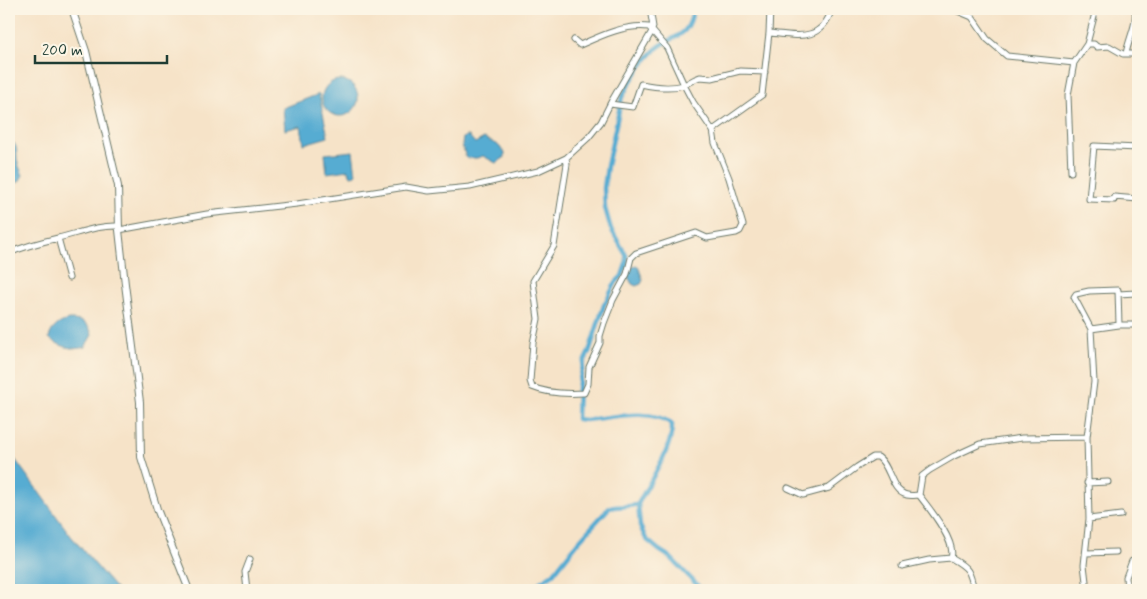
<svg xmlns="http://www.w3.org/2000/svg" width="1147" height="599" font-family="Mynerve,sans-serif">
	<rect width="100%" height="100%" fill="#fcf5e5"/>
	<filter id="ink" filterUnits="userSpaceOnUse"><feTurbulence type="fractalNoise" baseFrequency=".02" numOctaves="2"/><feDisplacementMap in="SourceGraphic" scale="10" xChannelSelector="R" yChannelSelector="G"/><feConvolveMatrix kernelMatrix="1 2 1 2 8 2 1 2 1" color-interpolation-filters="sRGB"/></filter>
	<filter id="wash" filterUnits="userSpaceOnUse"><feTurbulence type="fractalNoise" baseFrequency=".0096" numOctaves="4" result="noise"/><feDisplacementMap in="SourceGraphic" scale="20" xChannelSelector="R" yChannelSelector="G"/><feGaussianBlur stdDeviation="1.12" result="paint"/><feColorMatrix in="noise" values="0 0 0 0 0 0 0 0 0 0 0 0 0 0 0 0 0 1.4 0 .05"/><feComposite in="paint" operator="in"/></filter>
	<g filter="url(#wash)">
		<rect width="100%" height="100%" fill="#f6e3c8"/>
		<path fill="#56acd2" stroke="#3a7483" d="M322 98a18 18 0 1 1 36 0a18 18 0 1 1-36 0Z
			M319 94 328 137 304 144 301 126 285 130 283 108Z
			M466 136H469L475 143 484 138 498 145 505 153 504 158 496 163 483 156 477 158H466L462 145 463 138Z
			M9 140C20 144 15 154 18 163 19 167 21 171 23 175L19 182 11 185 9 184Z
			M353 151 356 175 351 176 348 170 327 173 325 154Z
			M636 265 638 266 643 280 641 284 636 286 632 284 628 277 631 268Z
			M70 320C82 320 89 323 92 335L85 347C73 351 59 346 49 338 51 328 60 321 70 320Z
			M9 451 71 536 117 590H17L13 579 9 577Z"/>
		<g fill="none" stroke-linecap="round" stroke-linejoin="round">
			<path stroke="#56acd2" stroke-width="4.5" d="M638 504 640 526 646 539 659 550 670 557 702 590
				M528 590 553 574 579 541 609 508C618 505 628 508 638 504 649 481 673 450 672 424 651 407 609 418 585 420L577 419 578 387 584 362 589 352 604 305 616 282 622 276 627 261 626 255 611 229 605 208 604 188 607 166 622 97C630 82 641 64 653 52 669 34 689 42 693 9"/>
		</g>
	</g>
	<g filter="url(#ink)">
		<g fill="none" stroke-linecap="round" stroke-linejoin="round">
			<defs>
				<path id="minor" d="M770 9 769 33C799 36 821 42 832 9
					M953 9 972 17 987 39 1007 56 1074 63 1087 44H1094L1097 47 1109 46 1123 54H1138
					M574 40 580 45C602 35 626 24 649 27L667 48 684 85 695 79 700 77 712 78 740 71 765 72
					M1087 44 1096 9
					M1126 54C1129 37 1137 26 1135 9
					M610 104 633 107 641 84C655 87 670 89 684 85L693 102 713 131
					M1138 148 1094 146 1089 199 1114 200V197L1138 199
					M566 158 567 164 554 246 533 281 538 319 533 343 530 381 532 387C548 394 567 394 584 393L588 384 589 367 600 343V336L604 323 613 300 627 274 631 258 636 253 696 233 707 238 736 233 740 231 743 225 729 178 715 143 713 130 762 95 769 33
					M1071 172 1068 95 1074 63
					M119 230 207 214 297 204 406 187 429 191 470 187 538 171 566 158 588 138 601 122 611 102 651 33 653 27 650 9
					M58 238 69 278
					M9 253C25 246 41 242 58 238 79 233 98 225 119 226
					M1118 294 1136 293 1138 281
					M1091 329 1074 297 1076 294 1089 291 1118 290 1119 325
					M1087 483 1108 482
					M788 488 803 495 829 488 857 467 873 457H878C891 466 890 491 907 495 911 496 916 495 919 495
					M1089 519 1121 515
					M1086 553 1116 552
					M951 558C969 568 970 571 974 590
					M902 566 929 560 951 558C957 542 929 508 919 495L922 476 930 470 954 456 980 444 1022 438 1087 437
					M247 590 245 572 250 559
					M1087 590 1084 565 1089 519 1087 437 1094 382 1091 329 1119 325H1138
					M1127 590 1126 577 1132 561 1138 559"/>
				<path id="tertiary" d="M72 9 86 51 118 186 119 230 125 284 140 402 141 457 157 509 189 590"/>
			</defs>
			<use href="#minor" stroke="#6a7768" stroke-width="7"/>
			<use href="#tertiary" stroke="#6a7768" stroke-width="8"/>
			<use href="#minor" stroke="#fff" stroke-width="5"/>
			<use href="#tertiary" stroke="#fff" stroke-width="6"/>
		</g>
	</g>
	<rect width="1147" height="599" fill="none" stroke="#fcf5e5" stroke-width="30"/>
	<path d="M35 55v8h132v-8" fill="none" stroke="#1f3d34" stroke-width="2.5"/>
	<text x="42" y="55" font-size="15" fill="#1f3d34" stroke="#fcf5e5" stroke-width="4" paint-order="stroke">200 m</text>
</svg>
